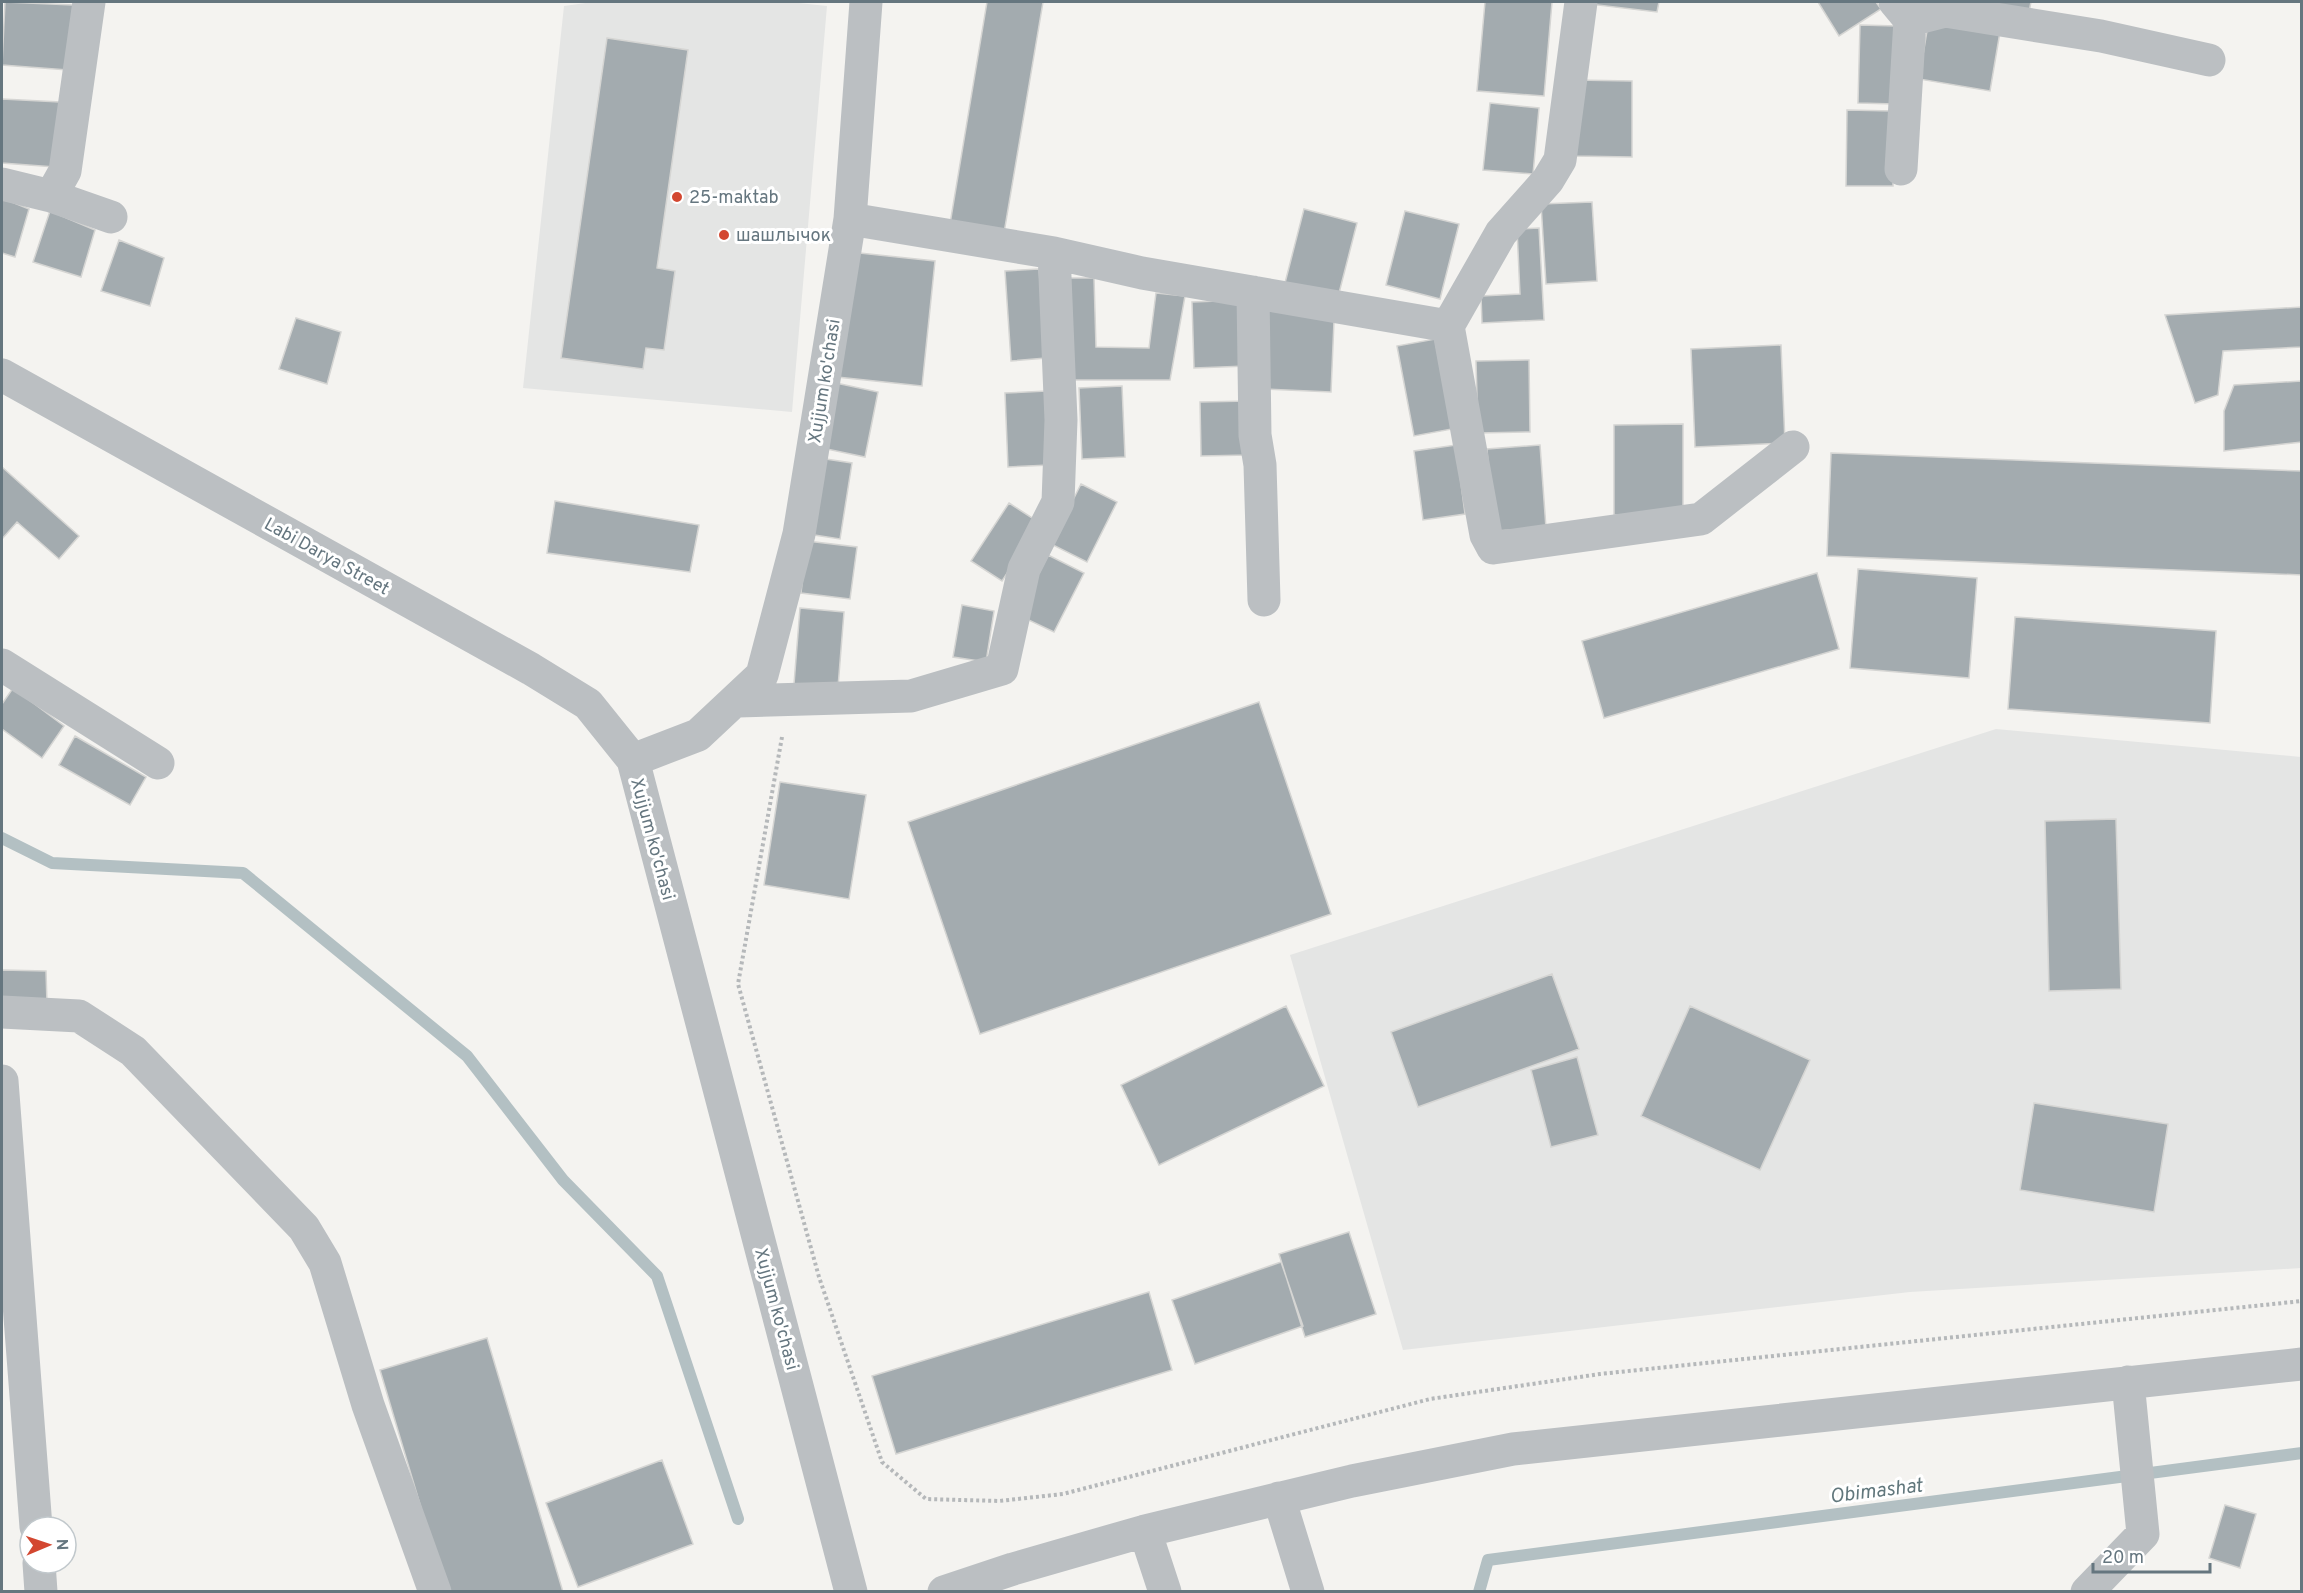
<svg xmlns="http://www.w3.org/2000/svg" width="2303" height="1593" font-family="Overpass,sans-serif">
	<rect width="100%" height="100%" fill="#f4f3f0"/>
	<path fill="#e4e5e4" d="M593 2H789L827 6 792 412 523 388 564 6Z
		M1996 729 2301 757V1268L1910 1292 1403 1350 1290 955Z"/>
	<g fill="none" stroke-linecap="round" stroke-linejoin="round">
		<path stroke="#b3c0c3" stroke-width="12" d="M2 838 52 863 243 873 467 1056 563 1180 657 1276 738 1519
			M1479 1592 1488 1560 2302 1453"/>
	</g>
	<path fill="#a3abaf" stroke="#d5d5d3" stroke-width="1.5" d="M5 2 73 5 68 70 2 65Z
		M987 2H1043L1004 233 950 224Z
		M1485 2H1552L1544 96 1477 91Z
		M1590 2H1659L1657 12 1589 4Z
		M1818 2H1876L1881 9 1839 36Z
		M1973 2H2031L2029 12Z
		M1929 19 2000 32 1990 91 1919 79Z
		M1860 25 1897 26 1895 104 1858 103Z
		M607 38 688 50 657 268 675 271 664 350 646 348 643 369 561 358Z
		M1575 80 1632 81V157L1574 156Z
		M2 99 60 102 55 167 2 163Z
		M1490 103 1539 108 1533 174 1483 170Z
		M1847 110 1893 111V186H1846Z
		M2 198 29 209 15 257 2 253Z
		M1592 202 1597 281 1546 284 1541 204Z
		M1304 209 1357 223 1338 297 1285 283Z
		M50 211 95 230 81 277 33 262Z
		M1405 211 1459 224 1440 299 1386 285Z
		M1539 228 1544 320 1482 323 1481 296 1520 294 1517 229Z
		M119 240 164 258 150 306 101 291Z
		M850 252 935 261 922 386 837 377Z
		M1039 269 1046 358 1011 361 1005 271Z
		M1064 278H1094L1096 347 1149 348 1156 293 1185 296 1170 380H1071Z
		M1245 300 1247 366 1194 368 1192 302Z
		M2302 307V347L2223 351 2218 395 2195 403 2165 315Z
		M1265 309 1334 321 1331 392 1265 389Z
		M296 318 341 332 327 384 279 369Z
		M1435 339 1452 429 1414 436 1397 346Z
		M1781 345 1785 443 1695 447 1691 349Z
		M1529 360 1530 432 1478 433 1476 361Z
		M2302 381V442L2224 451V411L2234 385Z
		M836 383 878 392 865 457 822 448Z
		M1122 386 1125 457 1082 459 1079 388Z
		M1047 391 1050 465 1008 467 1005 393Z
		M1248 401 1249 455 1201 456 1200 402Z
		M1683 424V514L1614 515V425Z
		M1456 445 1465 514 1423 520 1414 451Z
		M1540 445 1546 528 1493 531 1487 449Z
		M1831 453 2302 471V575L1827 556Z
		M819 458 852 463 840 539 808 534Z
		M2 467 79 536 59 559 17 522 2 539Z
		M1081 484 1117 502 1087 562 1051 544Z
		M555 501 699 525 690 572 547 553Z
		M1009 503 1040 523 1002 581 971 561Z
		M807 541 857 547 850 599 801 593Z
		M1048 555 1084 573 1054 632 1018 615Z
		M1858 569 1977 578 1969 678 1850 668Z
		M1817 573 1839 649 1604 718 1582 641Z
		M962 605 994 611 986 662 953 657Z
		M800 608 844 612 838 687 794 684Z
		M2015 617 2216 631 2210 723 2008 709Z
		M13 688 64 726 42 758 2 729V704Z
		M1259 702 1331 914 980 1034 908 822Z
		M75 736 146 777 130 805 59 765Z
		M780 782 866 795 849 899 764 885Z
		M2116 819 2121 989 2049 991 2045 821Z
		M2 970 46 971 47 1004 2 1003Z
		M1552 974 1579 1049 1418 1107 1391 1032Z
		M1286 1006 1324 1086 1159 1165 1121 1085Z
		M1690 1006 1810 1060 1760 1170 1641 1116Z
		M1577 1057 1598 1135 1551 1147 1531 1070Z
		M2034 1103 2168 1124 2154 1212 2020 1190Z
		M1349 1232 1376 1314 1305 1337 1279 1254Z
		M1281 1262 1303 1326 1195 1364 1172 1300Z
		M1149 1292 1172 1370 896 1454 872 1376Z
		M487 1338 563 1592H446L380 1370Z
		M662 1460 693 1544 578 1587 546 1503Z
		M2225 1505 2256 1514 2240 1568 2209 1558Z"/>
	<g fill="none" stroke-linecap="round" stroke-linejoin="round">
		<path stroke="#b5b8ba" stroke-width="4" stroke-dasharray="3 3" stroke-linecap="butt" d="M782 737 738 984 819 1277 882 1462 926 1499 999 1501 1063 1494 1430 1399 1600 1374 2302 1301"/>
		<path stroke="#bbbfc2" stroke-width="33" d="M1895 2 1910 20 1901 169
			M1910 20 1945 11 2101 36 2209 60
			M2 184 51 196 65 171 89 2
			M51 196 111 217
			M850 219 1054 253
			M1253 292 1255 435 1260 465 1264 600
			M1448 326 1486 535 1493 548 1701 519 1793 447
			M2 375 531 669 588 704 633 760 851 1592
			M2 665 158 763
			M738 701 911 696 1002 669 1024 569 1058 502 1061 420 1054 253 1142 273 1448 326 1501 233 1548 180 1560 160 1581 2
			M633 760 698 735 762 675 799 534 850 219 866 2
			M2 1012 79 1016 133 1051 304 1228 325 1263 368 1405 435 1592
			M2 1081 36 1527
			M1279 1498 1308 1592
			M1145 1531 1165 1592
			M39 1563 41 1592
			M944 1592 1013 1569 1145 1531 1352 1481 1513 1449 2302 1364
			M2087 1592 2143 1534 2128 1382"/>
	</g>
	<g fill="#d34730" stroke="#fff" stroke-width="2">
		<circle cx="677" cy="197" r="6"/>
		<circle cx="724" cy="235" r="6"/>
	</g>
	<g text-anchor="middle" stroke-width="6" stroke-linejoin="round" paint-order="stroke">
		<g font-size="18" fill="#65767f" stroke="#fff" text-anchor="start">
			<text x="689" y="203">25-maktab</text>
			<text x="736" y="241">шашлычок</text>
		</g>
		<g font-size="18" fill="#65767f" stroke="#fff">
			<text transform="translate(824 381) rotate(-81)" y="6">Xujjum ko'chasi</text>
			<text transform="translate(327 556) rotate(29)" y="6">Labi Darya Street</text>
			<text transform="translate(653 839) rotate(75)" y="6">Xujjum ko'chasi</text>
			<text transform="translate(777 1309) rotate(75)" y="6">Xujjum ko'chasi</text>
		</g>
		<g font-size="20" font-style="italic" fill="#61777c" stroke="#fff">
			<text transform="translate(1876 1490) rotate(-7)" y="7">Obimashat</text>
		</g>
	</g>
	<rect width="2303" height="1593" fill="none" stroke="#65767f" stroke-width="6"/>
	<g transform="translate(48 1545) rotate(88)"><circle r="28" fill="#ffffff" stroke="#c1c8cc" stroke-width="1.5"/>
	<path d="M0-4.5L10 22L0 15L-10 22Z" fill="#d34730"/>
	<text y="-9" font-size="16" font-weight="bold" text-anchor="middle" fill="#65767f">N</text>
	</g>
	<path d="M2093 1563v9h117v-9" fill="none" stroke="#65767f" stroke-width="3"/>
	<text x="2102" y="1563" font-size="18" fill="#65767f" stroke="#ffffff" stroke-width="4.5" paint-order="stroke">20 m</text>
</svg>
